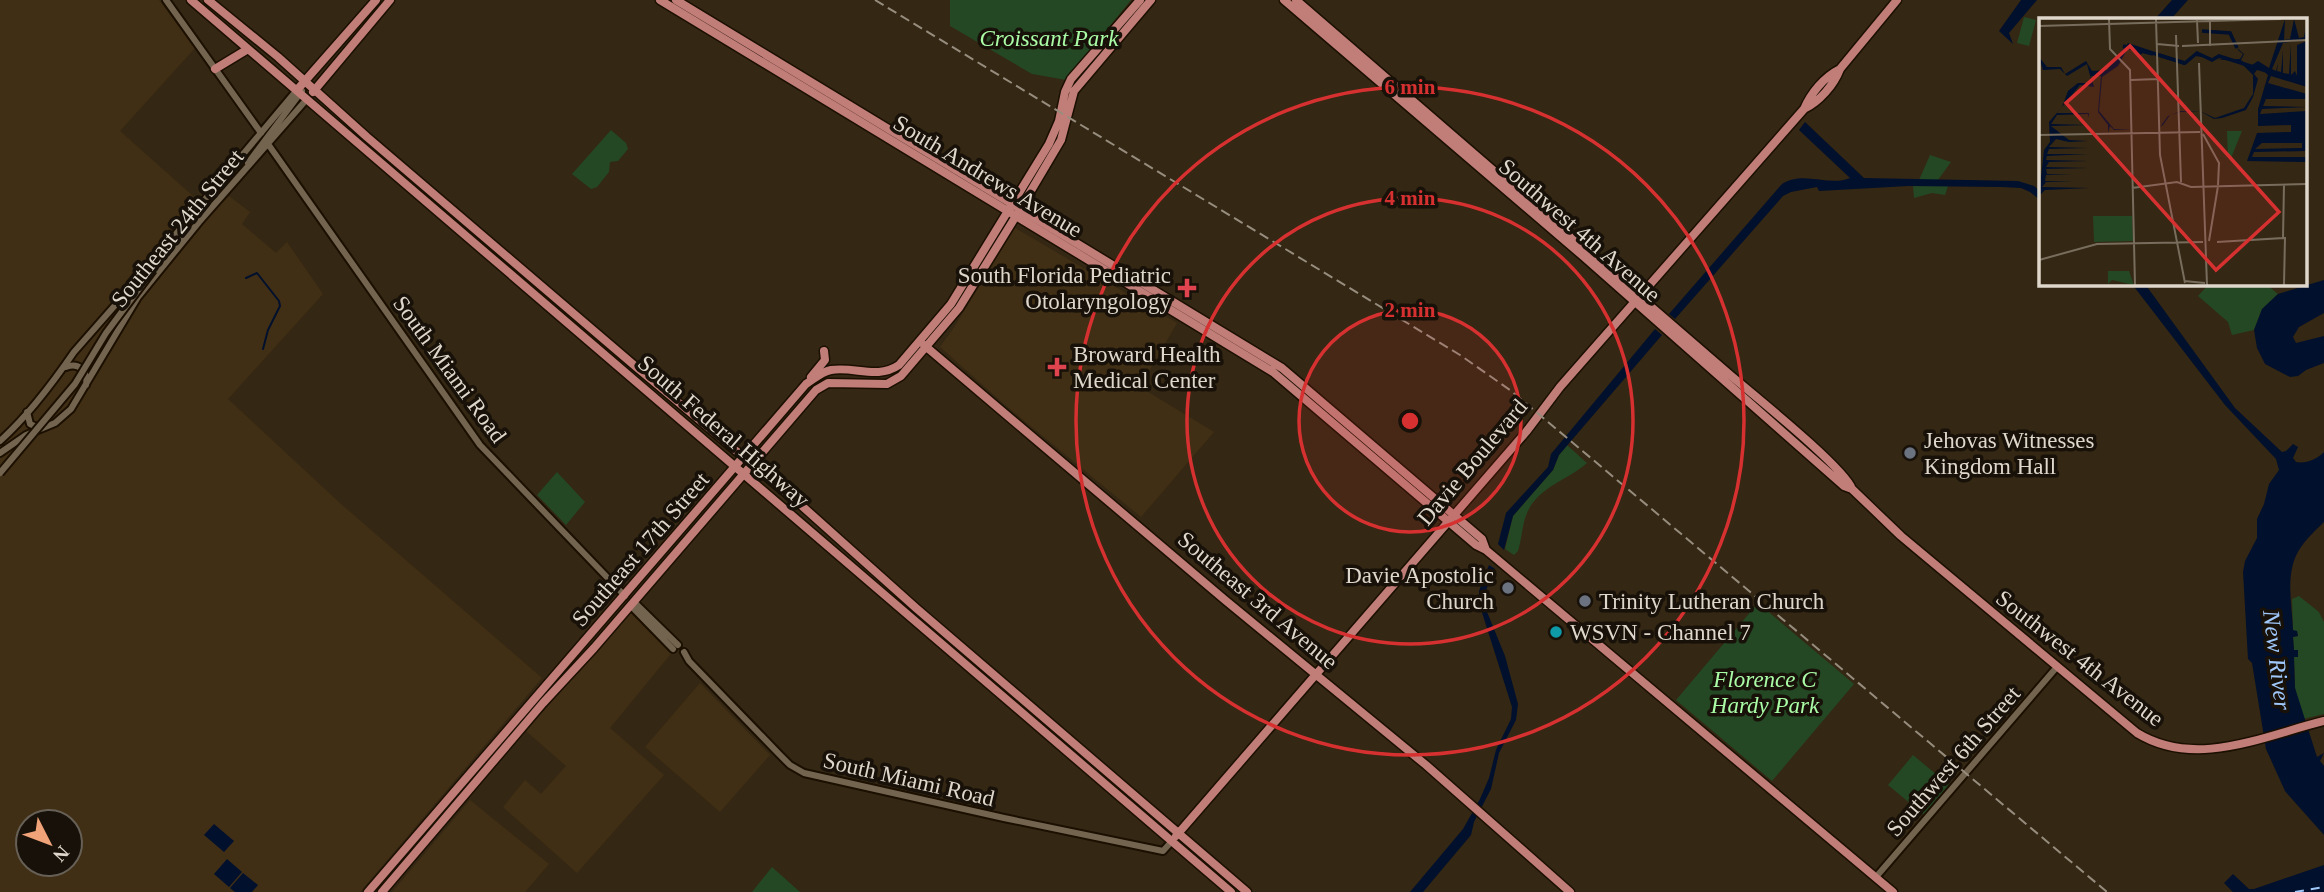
<svg xmlns="http://www.w3.org/2000/svg" width="2324" height="892" font-family="'Times New Roman',serif">
	<rect width="100%" height="100%" fill="#342713"/>
	<path fill="#412f15" fill-rule="evenodd" d="M0 0H159L195 48 120 131 212 213 229 196 250 212 242 224 276 253 287 242 323 294 228 399 341 504 542 678 360 892H0ZM28 822H70V864H28Z
		M1015 228 1177 323 1140 387 1214 432 1141 517 1004 404 940 347 955 326Z
		M633 610 674 650 610 728 664 775 577 873 503 807 525 780 541 794 566 766 526 731Z
		M700 683 770 755 720 812 645 747Z
		M470 800 549 864 525 892H392Z"/>
	<path fill="#244823" d="M950 0H1131L1066 80 1032 74 950 26Z
		M2024 17 2036 20 2029 46 2017 43Z
		M611 130 626 143 628 149 618 161 610 162 609 172 597 187 591 189 572 174Z
		M1930 155 1951 162 1938 180H1919Z
		M1913 186H1948L1945 195 1932 193 1914 198Z
		M2209 284H2266L2278 294 2262 309 2254 330 2232 335 2228 322 2198 296Z
		M1567 445 1587 463C1568 480 1538 487 1527 513 1522 525 1522 539 1518 551L1514 555 1505 549 1513 516 1553 470 1559 455Z
		M557 472 585 502 566 525 537 495Z
		M2299 596 2319 612 2324 622V714L2303 719 2295 688 2294 657 2298 656V650H2294L2293 637 2298 636 2297 631H2293L2292 599Z
		M1758 603 1854 684 1772 781 1676 700Z
		M1913 755 1949 785 1924 815 1888 785Z
		M772 867 800 892H752Z"/>
	<path fill="#00102d" d="M2021 0H2037L2009 33 2013 44 1999 31Z
		M2172 0H2188L2171 19H2155Z
		M1805 122 1864 178 2018 181 2034 186 2040 191V200L2030 192 2021 188 2001 187 1908 186 1819 191 1817 187 1791 192 1783 196 1675 319 1669 314 1782 184C1803 170 1829 187 1850 178L1799 130Z
		M2324 280V313L2299 327 2293 337 2296 343 2324 336V363L2306 370 2298 376 2290 377 2265 364 2257 348 2254 330 2262 309 2278 294Z
		M2132 284H2145L2235 408 2282 452 2286 451 2293 444 2298 447 2293 458 2296 462C2306 464 2317 459 2324 452V522C2316 530 2307 538 2301 547 2284 571 2292 603 2293 630L2297 631 2298 636 2293 637 2294 650H2298V657H2294L2295 688 2317 757 2324 753 2320 761 2324 766V835L2285 791 2266 749 2252 663 2248 659 2243 572 2245 561 2257 538V519L2264 504 2269 484 2279 470 2276 459 2225 405Z
		M1655 329 1662 335 1559 455 1553 470 1513 516 1504 550 1498 544 1506 513 1548 467 1551 454Z
		M1489 565 1495 569 1484 595 1485 607 1505 656 1518 704 1516 720 1499 753 1491 789 1474 822 1471 835 1423 892H1410L1463 829 1480 799 1489 778 1496 750 1511 719 1512 707 1479 603V591Z
		M214 824 234 841 224 852 204 835Z
		M227 859 242 872 229 887 214 874Z
		M2324 865V892H2233L2224 883 2233 874 2249 889H2254Z
		M243 873 258 885 252 892H235L230 888Z"/>
	<g fill="none" stroke-linecap="round" stroke-linejoin="round">
		<path stroke="#00102d" stroke-width="2" d="M246 278 257 273 279 301 280 306 268 330 263 349"/>
		<path stroke="#a0c8fb" stroke-width="2" stroke-dasharray="9 7" stroke-linecap="butt" d="M2295 892 2324 887"/>
		<path stroke="#4e412f" stroke-width="6" stroke-dasharray="6 3" stroke-linecap="butt" d="M154 261 165 247"/>
		<defs>
			<path id="minor" d="M166 0 261 133
				M268 144 480 445 625 596
				M248 163 302 91
				M165 247 297 90
				M153 270 180 240
				M66 367C79 362 88 371 86 385
				M27 412 30 424 39 428
				M0 441C28 416 52 384 74 352L154 261
				M0 453 26 435 55 423 71 409 138 297 199 222 307 99
				M634 602 678 645
				M631 606 673 649
				M684 652 689 661 779 754 790 765 804 773 1004 818 1163 851 1172 841
				M1876 877 2056 668"/>
			<path id="major" d="M191 0 1231 892
				M208 0 278 57 367 137 635 366 802 506 916 608 1247 892
				M660 0 1273 372 1476 545 1486 550 1893 892
				M676 0 1282 368 1482 539 1486 550
				M1284 0 1583 256 1844 486 1852 489 1901 536 2137 733C2196 769 2263 736 2324 721
				M1296 0C1440 125 1585 249 1729 374 1751 393 1845 468 1852 489
				M215 69 248 49
				M297 90 376 0
				M313 92 390 0
				M1804 109C1819 102 1834 85 1840 69L1897 0
				M924 345 1225 600 1426 765 1570 892
				M811 377 825 360 824 351
				M1176 836 1526 432 1560 387 1804 109C1811 93 1824 77 1840 69
				M368 892 806 384C814 379 821 372 831 370 855 366 877 380 899 365L951 304 1049 144 1059 121 1065 92 1071 79 1140 0
				M382 892 543 703 594 648 816 390 828 383 887 384 901 376 959 308 1016 216 1061 140 1074 91 1151 0"/>
		</defs>
		<use href="#minor" stroke="#1b0f00" stroke-width="10"/>
		<use href="#major" stroke="#1b0f00" stroke-width="11"/>
		<use href="#minor" stroke="#73644f" stroke-width="6"/>
		<use href="#major" stroke="#c17d78" stroke-width="8"/>
		<path stroke="#978d7e" stroke-width="2" stroke-dasharray="10 5" stroke-linecap="butt" d="M875 0 1460 355 1510 390 2107 892"/>
		<defs>
			<path id="minor-bridge" d="M0 473 75 384 106 333 153 270"/>
		</defs>
		<use href="#minor-bridge" stroke="#1b0f00" stroke-width="10" stroke-linecap="butt"/>
		<use href="#minor-bridge" stroke="#73644f" stroke-width="6"/>
	</g>
	<circle cx="1410" cy="421" r="111" fill="#d63130" fill-opacity=".12"/>
	<g fill="none" stroke="#d63130" stroke-width="3.5">
		<circle cx="1410" cy="421" r="111"/>
		<circle cx="1410" cy="421" r="223"/>
		<circle cx="1410" cy="421" r="334"/>
	</g>
	<g fill="#e0444e" stroke="#171109" stroke-width="2.5">
		<path d="M1183.5 277.5h7v7h7v7h-7v7h-7v-7h-7v-7h7z"/>
		<path d="M1053.5 356.5h7v7h7v7h-7v7h-7v-7h-7v-7h7z"/>
	</g>
	<g fill="#6b7280" stroke="#171109" stroke-width="2.5">
		<circle cx="1910" cy="453" r="7"/>
		<circle cx="1508" cy="588" r="7"/>
		<circle cx="1585" cy="601" r="7"/>
	</g>
	<circle fill="#0f9aa8" stroke="#171109" stroke-width="2.5" cx="1556" cy="632" r="7"/>
	<g text-anchor="middle" stroke-width="7" stroke-linejoin="round" paint-order="stroke">
		<g font-size="23" font-style="italic" fill="#aafca6" stroke="#171109">
			<text x="1049" y="46">Croissant Park</text>
			<text x="1765" y="687">Florence C<tspan x="1765" dy="26">Hardy Park</tspan></text>
		</g>
		<g font-size="23" fill="#dfd7cb" stroke="#171109">
			<text transform="translate(988 176) rotate(31)" y="8">South Andrews Avenue</text>
			<text transform="translate(177 228) rotate(-51)" y="8">Southeast 24th Street</text>
			<text transform="translate(1580 230) rotate(41)" y="8">Southwest 4th Avenue</text>
			<text transform="translate(450 369) rotate(54)" y="8">South Miami Road</text>
			<text transform="translate(724 431) rotate(41)" y="8">South Federal Highway</text>
			<text transform="translate(1472 462) rotate(-50)" y="8">Davie Boulevard</text>
			<text transform="translate(640 549) rotate(-49)" y="8">Southeast 17th Street</text>
			<text transform="translate(1258 600) rotate(40)" y="8">Southeast 3rd Avenue</text>
			<text transform="translate(2080 658) rotate(38)" y="8">Southwest 4th Avenue</text>
			<text transform="translate(1953 761) rotate(-49)" y="8">Southwest 6th Street</text>
			<text transform="translate(909 779) rotate(13)" y="8">South Miami Road</text>
		</g>
		<g font-size="23" fill="#dfd7cb" stroke="#171109" text-anchor="start">
			<text x="1171" y="283" text-anchor="end">South Florida Pediatric<tspan x="1171" dy="26">Otolaryngology</tspan></text>
			<text x="1073" y="362">Broward Health<tspan x="1073" dy="26">Medical Center</tspan></text>
			<text x="1924" y="448">Jehovas Witnesses<tspan x="1924" dy="26">Kingdom Hall</tspan></text>
			<text x="1494" y="583" text-anchor="end">Davie Apostolic<tspan x="1494" dy="26">Church</tspan></text>
			<text x="1599" y="609">Trinity Lutheran Church</text>
			<text x="1570" y="640">WSVN - Channel 7</text>
		</g>
		<g font-size="24" font-style="italic" fill="#a0c8fb" stroke="#171109">
			<text transform="translate(2277 660) rotate(83)" y="8">New River</text>
		</g>
	</g>
	<g transform="translate(2039 18)">
		<rect width="268" height="268" fill="#342713"/>
		<path d="M188 113H203L192 140H189ZM54 198H93L94 223 55 224ZM69 253H90L95 267 73 262 69 266Z" fill="#244823"/>
		<path d="M246 1 245 22 251 21 255 1 260 20 265 19 268 1V21L244 25 233 51 237 53 239 45 238 53 242 54 244 32V55L250 56 252 26V57L256 53 258 58V27L268 23V69L232 58 229 65 268 76V81H227L224 88 268 89 223 91 221 96 268 93V133L215 134 213 139H268V144L208 143 218 115 252 114V107L219 108V91L229 57 220 49 215 56 219 61 214 79 207 92 183 100 175 101 161 93 142 94 131 97 124 107 121 109 129 98 142 93H161L176 100 205 90 214 76V57L201 44 156 38 145 47 105 34 101 37 89 30 79 48 63 59 60 93 75 111 92 112H75L71 108 69 115V107L59 94 62 58H52L55 69 41 67 18 95H50V100L49 96 18 97 12 106 50 107 12 108 30 122 49 123 30 124 17 121 10 129 49 130 10 131 8 136H49L8 138 7 142 49 143 10 144 7 149 49 150 7 151 8 156H33L7 157 6 163H34L7 164 3 169 50 170 6 172 0 178 5 132 11 124 10 104 23 89 29 73 39 65H53L48 46 28 58 21 51 4 52 0 39 8 49H22L26 56 47 43 53 53 68 52 89 25 146 44 159 35 175 41H201L204 36 199 32 198 30 205 36 202 42 210 49 219 43 230 50ZM263 125V130L216 131 223 125Z" fill="#00102d" fill-rule="evenodd"/>
		<path fill="none" stroke="#00102d" stroke-width="3.5" d="M163 13 191 15 198 30M84 28 114 36M120 37 146 45 158 35 173 42 180 38 268 66"/>
		<path fill="none" stroke="#786d5d" stroke-width="2" d="M70 1 71 31 91 52 95 225M117 1 121 137 146 265M158 2 159 25M171 3 242 1M171 3V28M0 8 171 3M137 17 142 164M118 26 140 28M143 28 268 22M160 45 168 267M92 62 119 61M164 116 180 145 179 167M0 117 161 114M93 170 138 164 152 169 268 166M170 223 179 168M178 224 244 220 245 166M95 225 96 267M0 242 58 226 164 224M145 263 166 265M245 267 246 219"/>
		<path fill="#d63130" fill-opacity="0.15" stroke="#d63130" stroke-width="3.5" d="M91 28 240 194 177 252 27 85Z"/>
		<rect width="268" height="268" fill="none" stroke="#dfd7cb" stroke-width="3.5"/>
	</g>
	<circle cx="1410" cy="421" r="10" fill="#d63130" stroke="#171109" stroke-width="3.5"/>
	<g font-size="21" text-anchor="middle" font-weight="bold" fill="#d63130" stroke="#171109" stroke-width="7" stroke-linejoin="round" paint-order="stroke">
		<text x="1410" y="94">6 min</text>
		<text x="1410" y="205">4 min</text>
		<text x="1410" y="317">2 min</text>
	</g>
	<g transform="translate(49 843) rotate(132)"><circle r="33" fill="#171109" stroke="#676057" stroke-width="2"/>
	<path d="M0-5L12 26L0 18L-12 26Z" fill="#f0a279"/>
	<text y="-10" font-size="19" font-weight="bold" text-anchor="middle" fill="#dfd7cb">N</text>
	</g>
</svg>
